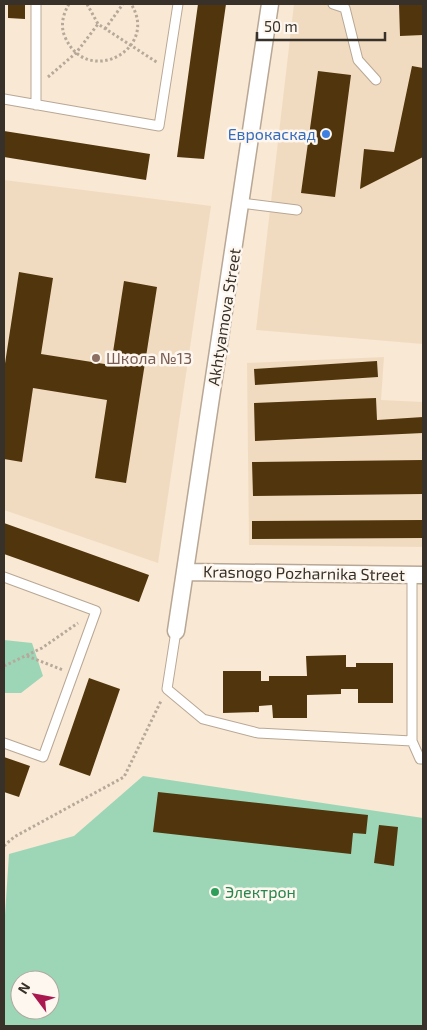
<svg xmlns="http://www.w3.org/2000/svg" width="427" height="1030" font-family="'Exo 2',sans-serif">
	<rect width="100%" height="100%" fill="#f9e8d4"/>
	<path fill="#f1dbc0" d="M294 4H423V344L256 330Z
		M4 180 211 206 158 563 4 510Z
		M384 357 381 400 423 402V547L249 545 247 363Z"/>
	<path fill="#9cd6b7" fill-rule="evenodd" d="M4 640 32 643 43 676 21 693H4Z
		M143 776 423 818V1026H4V930L9 854 74 836ZM20 980H50V1010H20Z"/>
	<path fill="#51350c" d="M8 4H25V19L8 18Z
		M198 4H226L204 159 177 157Z
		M399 4H423V35L400 36Z
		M412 66 423 68V157L360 189 364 149 394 152Z
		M318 71 351 75 335 197 301 193Z
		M4 131 150 154 146 180 4 157Z
		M19 272 53 278 41 354 111 365 124 281 157 287 126 483 95 478 107 400 33 388 22 462 4 459V370Z
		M377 361 378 377 255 385 254 369Z
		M376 398 377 420 423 417V433L255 441 254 403Z
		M423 460V494L253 496 252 462Z
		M423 520V538L252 539V521Z
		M4 523 149 575 139 602 4 554Z
		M346 655V667H356V663H393V703H358V689H341V694L307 695V718H273L272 705 259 706V712L223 713V671H261V681H269V676H307L306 656Z
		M89 678 120 689 90 776 59 765Z
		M4 757 30 766 19 797 4 792Z
		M158 792 368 815 366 834 353 833 351 854 153 832Z
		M379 825 398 827 394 866 374 863Z"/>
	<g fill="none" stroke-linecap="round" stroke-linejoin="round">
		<defs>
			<path id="lane" d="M333 4 345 8 358 60 376 80
				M4 99 159 126 178 4
				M36 105V4
				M241 203 297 210
				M4 577 96 611 43 757 4 743
				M176 631 167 689 203 719 258 733 412 741 420 759H423
				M412 741V575"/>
			<path id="street" d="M185 572 423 575
				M176 631 270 4"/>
		</defs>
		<use href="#lane" stroke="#b8a794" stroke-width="11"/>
		<use href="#street" stroke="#b8a794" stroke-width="19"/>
		<path stroke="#b6a999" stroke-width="3" stroke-dasharray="2.5 2.5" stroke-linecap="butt" d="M69 4C63 14 60 26 65 37 87 88 160 49 131 4
			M87 4 98 24 158 63
			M105 29 123 4
			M48 77 76 53 98 24
			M27 656 63 670
			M4 666 42 648 78 623
			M4 846 14 837 124 777 161 701"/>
		<use href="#lane" stroke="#fff" stroke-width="9"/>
		<use href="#street" stroke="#fff" stroke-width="16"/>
	</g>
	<circle fill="#3f7fe0" stroke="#fef7ef" stroke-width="2" cx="326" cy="134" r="5"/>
	<circle fill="#8d6e63" stroke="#fef7ef" stroke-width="2" cx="96" cy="358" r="5"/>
	<circle fill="#2e9e5b" stroke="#fef7ef" stroke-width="2" cx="215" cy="892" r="5"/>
	<g text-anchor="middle" stroke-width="5" stroke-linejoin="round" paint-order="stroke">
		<g font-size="16" fill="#366cbe" stroke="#fef7ef" text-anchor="end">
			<text x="316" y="140">Еврокаскад</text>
		</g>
		<g font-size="16" fill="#373129" stroke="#fef7ef">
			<text transform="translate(224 317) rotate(-81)" y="6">Akhtyamova Street</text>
			<text transform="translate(304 573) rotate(1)" y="6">Krasnogo Pozharnika Street</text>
		</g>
		<g font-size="16" fill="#785e54" stroke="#fef7ef" text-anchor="start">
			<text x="106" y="364">Школа №13</text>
		</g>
		<g font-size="16" fill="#27864d" stroke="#fef7ef" text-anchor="start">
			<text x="225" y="898">Электрон</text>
		</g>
	</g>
	<rect width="427" height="1030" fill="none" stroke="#373129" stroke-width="10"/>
	<g transform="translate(35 995) rotate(302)"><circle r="24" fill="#fef7ef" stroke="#aea8a0"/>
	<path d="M0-4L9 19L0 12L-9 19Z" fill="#aa1850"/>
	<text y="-8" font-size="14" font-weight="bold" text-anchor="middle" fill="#373129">N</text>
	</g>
	<path d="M257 32v8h128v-8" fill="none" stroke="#373129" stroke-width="2.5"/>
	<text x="264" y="32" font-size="15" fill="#373129" stroke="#fef7ef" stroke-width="4" paint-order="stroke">50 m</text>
</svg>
